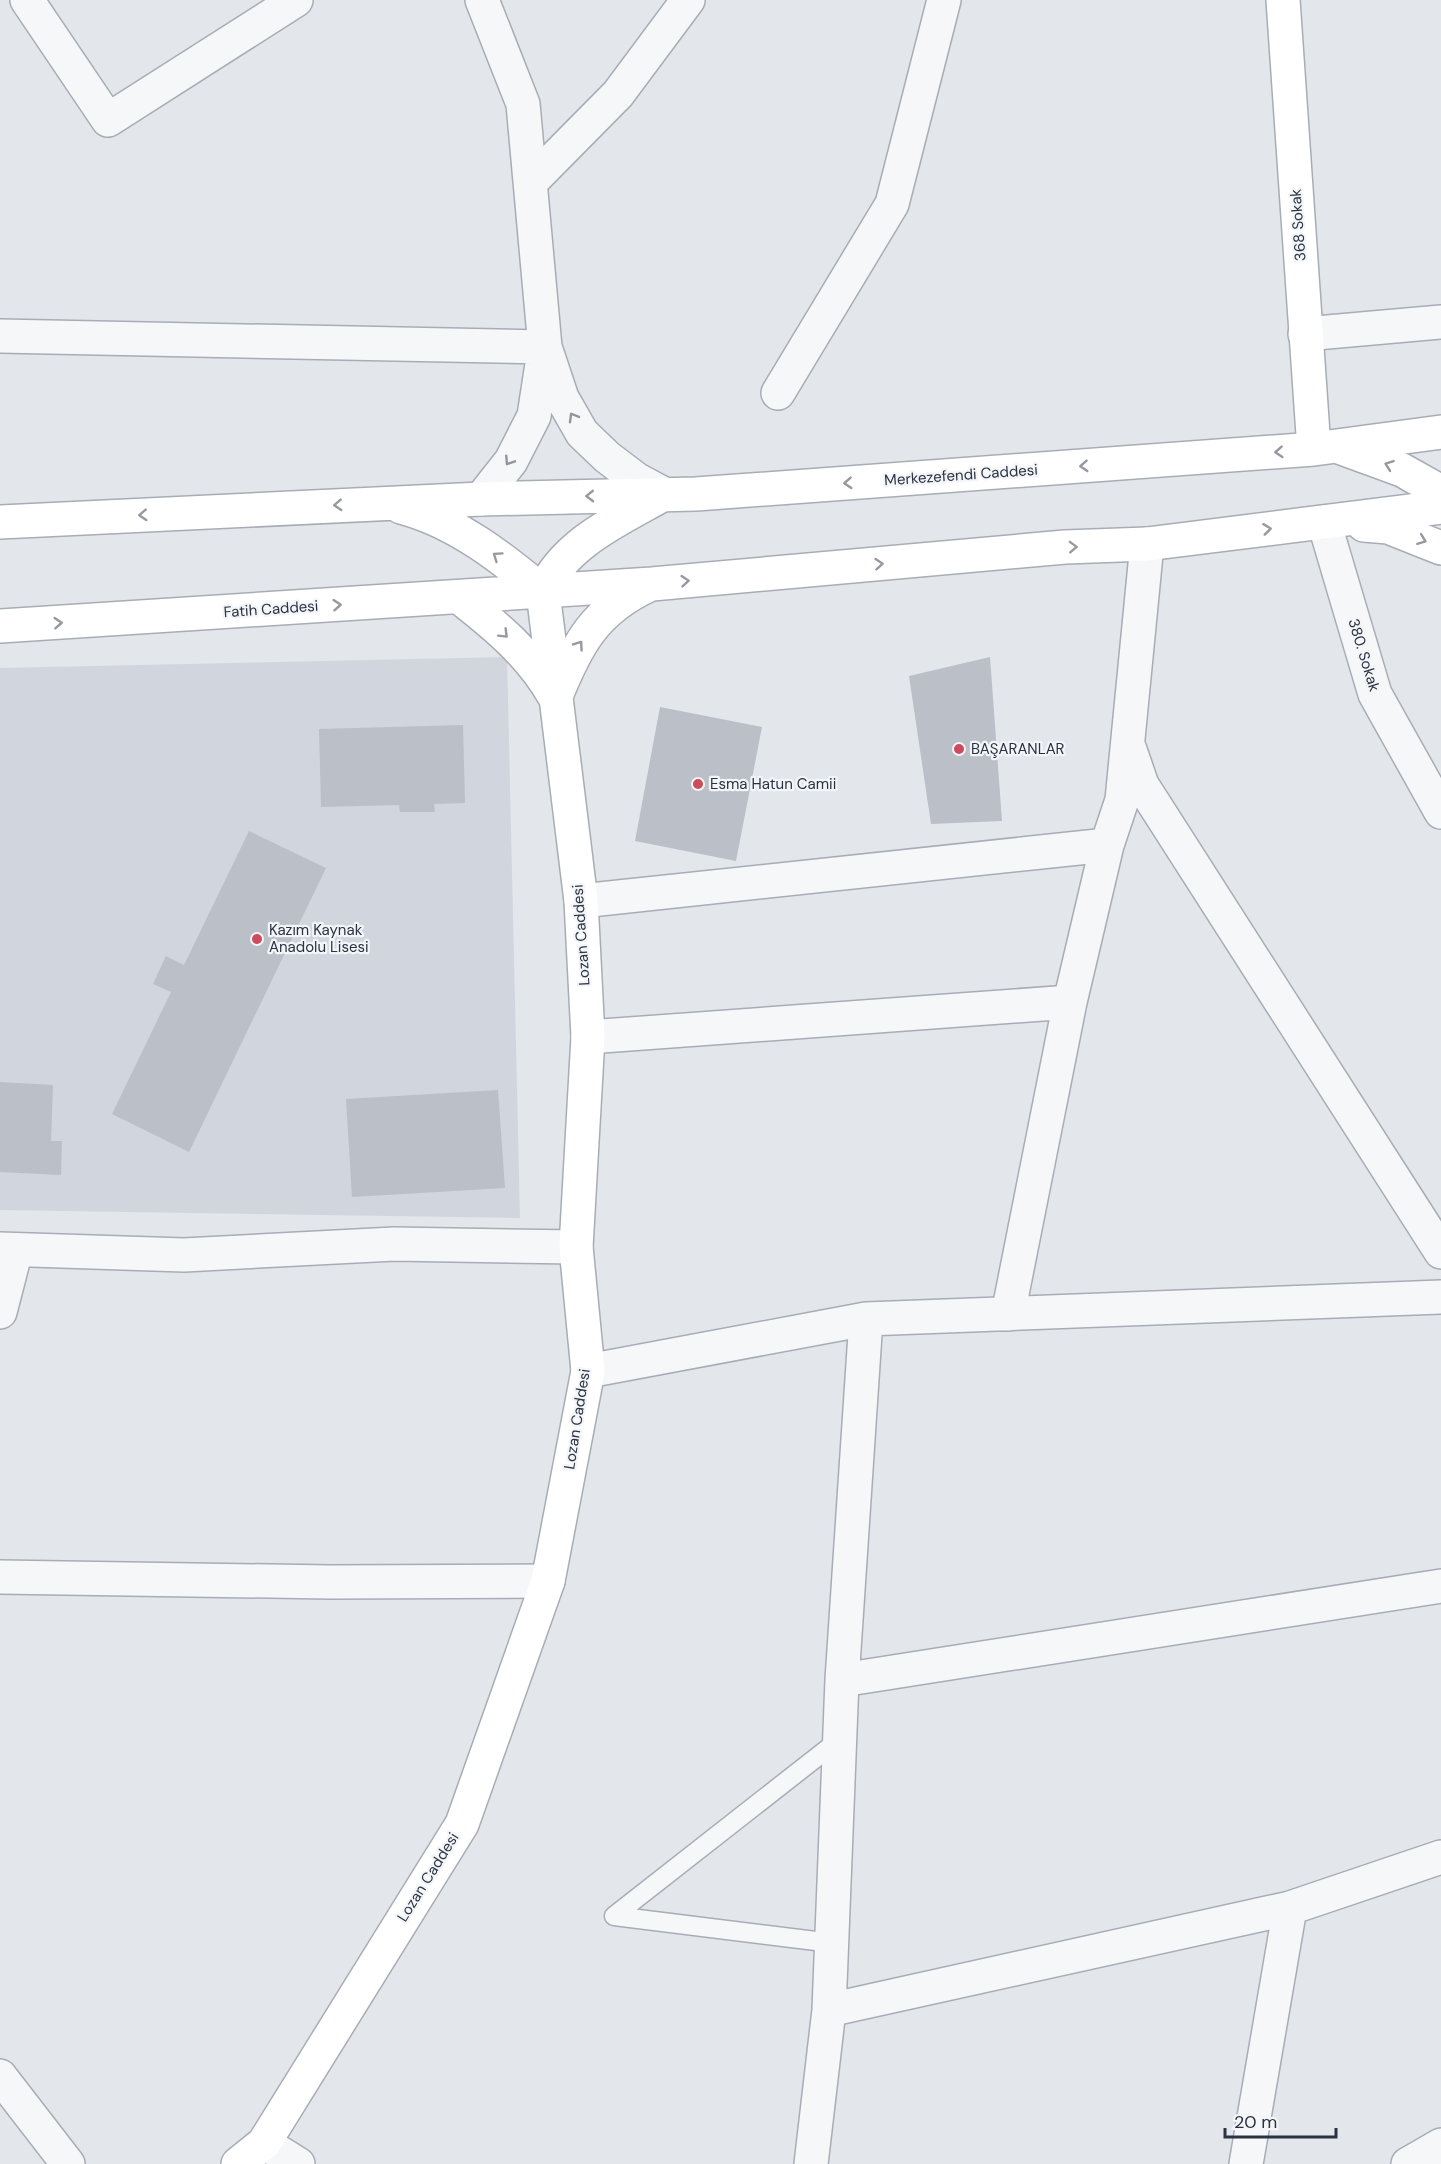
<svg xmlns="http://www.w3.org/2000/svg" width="1441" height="2164" font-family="'DM Sans',sans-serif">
	<rect width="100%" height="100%" fill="#e3e6eb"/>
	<path fill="#d1d5dd" d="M507 657 520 1218 0 1210V668Z"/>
	<path fill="#babfc8" d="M990 657 1002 821 931 824 909 676Z
		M660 707 762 727 736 861 635 841Z
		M463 725 465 803 434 804 435 812H400L399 805 321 807 319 729Z
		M249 831 326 868 189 1152 112 1114 171 992 153 984 166 956 184 965Z
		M0 1082 53 1085 51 1141H62L61 1175 0 1172Z
		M498 1090 505 1188 352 1197 346 1099Z"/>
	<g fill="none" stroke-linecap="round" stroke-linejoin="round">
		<defs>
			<path id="lane" d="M614 1916 840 1739
				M614 1916 832 1943"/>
			<path id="street" d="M27 0 108 120 296 0
				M482 0 523 104 545 347 562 398 582 433 607 457 636 479 664 494
				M531 182 618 94 688 0
				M1305 334 1441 322
				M0 336 545 347
				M778 393 892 204 944 0
				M481 499 511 461 534 416 544 351
				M1324 522 1375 694 1441 812
				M1130 750 1142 785 1441 1252
				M581 901 1107 845
				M588 1037 1070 1002
				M0 1249 184 1255 394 1244 576 1247
				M0 1312 16 1250
				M1008 1314 1070 1002 1107 845 1122 800 1147 544
				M588 1371 866 1319 1441 1297
				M0 1577 330 1582 548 1581
				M842 1680 1441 1586
				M829 2010 1290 1908 1441 1857
				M0 2076 68 2164
				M264 2143 298 2164
				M811 2164 829 2010 842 1680 866 1319
				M1246 2164 1290 1908
				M1408 2164 1441 2145"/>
			<path id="secondary" d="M1283 0 1314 449
				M1339 447 1402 470 1441 492
				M401 507C455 521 501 557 543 592
				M0 522 481 499 696 494 1314 449 1441 432
				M1364 525 1388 527 1441 548
				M459 597C495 625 530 654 553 694
				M0 626 652 584 1065 547 1147 544 1441 507
				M556 696C577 644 595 610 649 585
				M238 2164 264 2143 462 1824 548 1581 588 1371 576 1247 588 1037 581 901 543 592C564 543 620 519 664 494"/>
		</defs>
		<use href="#lane" stroke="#a8adb5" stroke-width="21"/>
		<use href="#street" stroke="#a8adb5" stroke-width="36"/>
		<use href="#secondary" stroke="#a8adb5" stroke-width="36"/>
		<use href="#lane" stroke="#f6f7f9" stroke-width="18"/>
		<use href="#street" stroke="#f6f7f9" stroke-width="33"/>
		<use href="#secondary" stroke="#fff" stroke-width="33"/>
	</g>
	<defs><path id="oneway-chevron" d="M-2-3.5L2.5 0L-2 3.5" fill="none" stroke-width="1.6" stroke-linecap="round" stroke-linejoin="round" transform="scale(1.5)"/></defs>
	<g stroke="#90959e">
		<use href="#oneway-chevron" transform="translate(573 417) rotate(-120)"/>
		<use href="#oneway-chevron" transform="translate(509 461) rotate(123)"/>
	</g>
	<g stroke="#9599a1">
		<use href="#oneway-chevron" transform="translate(1279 452) rotate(176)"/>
		<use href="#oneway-chevron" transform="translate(1389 465) rotate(-160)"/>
		<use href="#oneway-chevron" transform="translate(1084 466) rotate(176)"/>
		<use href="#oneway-chevron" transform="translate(848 483) rotate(176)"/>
		<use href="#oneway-chevron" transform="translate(590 496) rotate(179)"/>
		<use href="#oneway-chevron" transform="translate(338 505) rotate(177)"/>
		<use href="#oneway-chevron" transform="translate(143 515) rotate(177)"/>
		<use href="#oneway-chevron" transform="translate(1267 529) rotate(-7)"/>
		<use href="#oneway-chevron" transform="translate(1422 540) rotate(21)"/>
		<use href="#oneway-chevron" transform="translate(1073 547) rotate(-2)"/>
		<use href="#oneway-chevron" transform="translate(497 556) rotate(-145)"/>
		<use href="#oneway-chevron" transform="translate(879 564) rotate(-5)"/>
		<use href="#oneway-chevron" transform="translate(685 581) rotate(-5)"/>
		<use href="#oneway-chevron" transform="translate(337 605) rotate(-4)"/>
		<use href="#oneway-chevron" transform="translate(58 623) rotate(-4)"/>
		<use href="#oneway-chevron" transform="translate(504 634) rotate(45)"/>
		<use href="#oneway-chevron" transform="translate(579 645) rotate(-55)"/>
	</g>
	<g fill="#cc4b5d" stroke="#f3f5f8" stroke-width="2">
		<circle cx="959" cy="749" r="6"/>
		<circle cx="698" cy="784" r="6"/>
		<circle cx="257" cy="939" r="6"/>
	</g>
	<g text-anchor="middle" stroke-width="4.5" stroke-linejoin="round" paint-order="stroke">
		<g font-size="15" fill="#2b3343" stroke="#f3f5f8">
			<text transform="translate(1298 225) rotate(-94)" y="5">368 Sokak</text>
			<text transform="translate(961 475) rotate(-4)" y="5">Merkezefendi Caddesi</text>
			<text transform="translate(271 609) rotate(-4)" y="5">Fatih Caddesi</text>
			<text transform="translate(1364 655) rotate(73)" y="5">380. Sokak</text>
			<text transform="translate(581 935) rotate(-94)" y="5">Lozan Caddesi</text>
			<text transform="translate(577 1419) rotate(-81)" y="5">Lozan Caddesi</text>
			<text transform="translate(428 1877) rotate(-58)" y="5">Lozan Caddesi</text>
		</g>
		<g font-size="15" fill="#2b3343" stroke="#f3f5f8" text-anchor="start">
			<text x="971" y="754">BAŞARANLAR</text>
			<text x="710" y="789">Esma Hatun Camii</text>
			<text x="269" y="935">Kazım Kaynak<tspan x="269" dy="17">Anadolu Lisesi</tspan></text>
		</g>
	</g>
	<path d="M1225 2128v9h111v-9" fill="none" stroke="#2b3343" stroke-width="3"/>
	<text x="1234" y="2128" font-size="18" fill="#2b3343" stroke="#f3f5f8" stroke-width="4.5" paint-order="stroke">20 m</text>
</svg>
